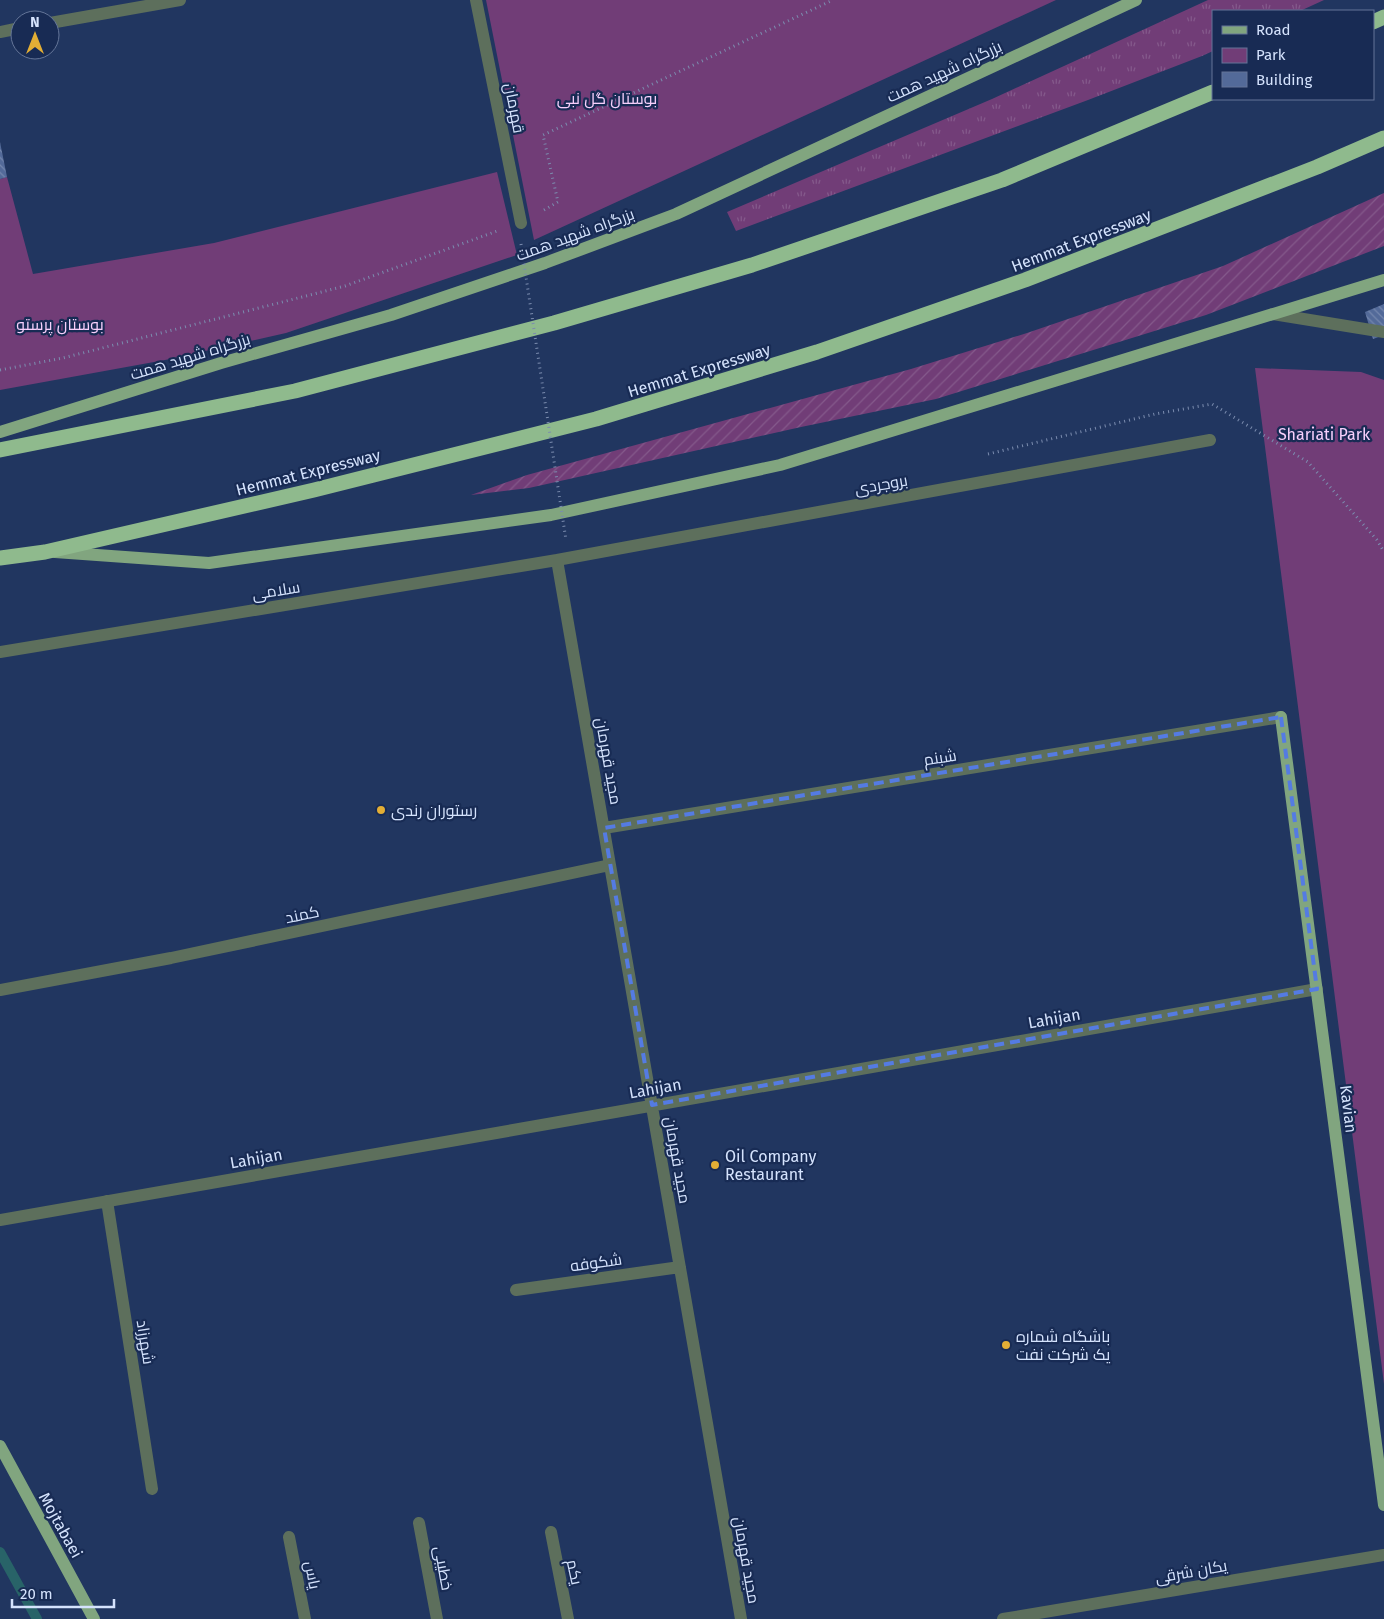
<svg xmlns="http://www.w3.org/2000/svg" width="1384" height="1619" font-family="'Fira Sans',Cairo,sans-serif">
	<defs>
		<pattern id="grass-tufts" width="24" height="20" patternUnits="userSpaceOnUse" patternTransform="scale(1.25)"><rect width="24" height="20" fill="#713d77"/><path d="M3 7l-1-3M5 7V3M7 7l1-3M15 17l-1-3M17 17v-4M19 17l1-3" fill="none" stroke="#84598b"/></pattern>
		<pattern id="garden-furrows" width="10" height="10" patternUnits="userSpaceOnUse" patternTransform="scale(1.25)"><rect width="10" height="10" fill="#713d77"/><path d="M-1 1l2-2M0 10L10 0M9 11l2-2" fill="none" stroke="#84598b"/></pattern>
		<pattern id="building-back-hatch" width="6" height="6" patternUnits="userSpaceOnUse" patternTransform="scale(1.25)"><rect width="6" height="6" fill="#536a99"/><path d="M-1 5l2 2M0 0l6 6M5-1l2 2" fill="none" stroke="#7386ad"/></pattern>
	</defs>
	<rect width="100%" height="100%" fill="#213660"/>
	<path fill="url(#grass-tufts)" d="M1208 0H1324L1300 11H1213V51L1202 56 1088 100 736 231 727 212 992 99Z"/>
	<path fill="#713d77" d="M486 0H1056L534 240Z
		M497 172 517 255 286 333 165 360 0 390V179L7 177 33 274 214 243Z
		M1255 368 1361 372 1384 380V1384Z"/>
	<path fill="url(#garden-furrows)" d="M1384 193V246L1206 315 936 399 801 427 529 488 471 495 527 475 911 369 1027 333 1223 266Z"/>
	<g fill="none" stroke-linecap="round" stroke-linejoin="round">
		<path stroke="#286368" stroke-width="10" d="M0 1552 37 1619"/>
	</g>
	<path fill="url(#building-back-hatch)" d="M0 142 7 177 0 179Z
		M1384 304V335L1373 339 1365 312Z"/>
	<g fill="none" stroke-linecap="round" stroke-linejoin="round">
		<path stroke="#7c8daf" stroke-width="3" stroke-dasharray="1 4" stroke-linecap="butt" d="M544 210 558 202 543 135 833 0
			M0 370 63 358 345 286 500 230
			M988 454 1155 414 1212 404 1308 462 1377 540 1384 552"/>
		<path stroke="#5d6f5c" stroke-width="12" d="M476 0 521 223
			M50 23 180 0
			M0 32 20 28
			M1273 314 1384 332
			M557 560 741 1619
			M0 652 557 560 1210 440
			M604 828 1281 717
			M0 990 171 958 610 865
			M107 1201 152 1489
			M0 1220 1317 989
			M516 1290 680 1267
			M419 1523 437 1619
			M551 1532 568 1619
			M289 1537 305 1619
			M1003 1619 1384 1555"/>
		<path stroke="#81a57f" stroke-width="12" d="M0 432 221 363 391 315 545 263 676 214 1136 0
			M55 552 209 563 551 515 780 465 1384 280
			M1281 717 1384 1505
			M0 1446 94 1619"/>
		<path stroke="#8fba8d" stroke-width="15" d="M1373 22 1384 17
			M0 450 295 391 554 323 752 265 1002 180 1213 92
			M0 558 45 552 314 490 596 419 817 352 1025 280 1317 167 1384 138"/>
		<path stroke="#7c8daf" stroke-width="3" stroke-dasharray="1 4" stroke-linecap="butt" d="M521 244 566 540"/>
	</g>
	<path fill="none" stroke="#547be3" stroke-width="4" stroke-dasharray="10 6" stroke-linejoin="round" d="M1281 717 1317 989 652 1105 604 828Z"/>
	<g fill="#e3ae35" stroke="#182b54" stroke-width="2">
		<circle cx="381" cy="810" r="5"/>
		<circle cx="715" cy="1165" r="5"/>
		<circle cx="1006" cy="1345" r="5"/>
	</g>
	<g text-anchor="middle" stroke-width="4.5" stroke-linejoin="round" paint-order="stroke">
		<g font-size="16" fill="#d5e3fd" stroke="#182b54">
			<text transform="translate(944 71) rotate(-25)" y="6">بزرگراه شهید همت</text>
			<text transform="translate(515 108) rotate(79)" y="6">قهرمان</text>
			<text transform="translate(575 234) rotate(-20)" y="6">بزرگراه شهید همت</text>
			<text transform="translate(1081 240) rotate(-21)" y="6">Hemmat Expressway</text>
			<text transform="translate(190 356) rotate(-17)" y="6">بزرگراه شهید همت</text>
			<text transform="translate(699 370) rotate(-17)" y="6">Hemmat Expressway</text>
			<text transform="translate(308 472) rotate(-14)" y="6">Hemmat Expressway</text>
			<text transform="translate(881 484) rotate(-10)" y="6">بروجردی</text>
			<text transform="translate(276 590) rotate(-9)" y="6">سلامی</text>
			<text transform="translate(940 757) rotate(-9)" y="6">شبنم</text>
			<text transform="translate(609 761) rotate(80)" y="6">مجید قهرمان</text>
			<text transform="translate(302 914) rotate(-12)" y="6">کمند</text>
			<text transform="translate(1054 1018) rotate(-10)" y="6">Lahijan</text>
			<text transform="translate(655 1088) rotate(-10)" y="6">Lahijan</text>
			<text transform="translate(1349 1109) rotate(83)" y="6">Kavian</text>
			<text transform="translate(256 1158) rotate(-10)" y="6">Lahijan</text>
			<text transform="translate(678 1160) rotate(80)" y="6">مجید قهرمان</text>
			<text transform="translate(596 1262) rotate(-8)" y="6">شکوفه</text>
			<text transform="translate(146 1342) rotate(81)" y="6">شهرزاد</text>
			<text transform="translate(61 1525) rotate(61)" y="6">Mojtabaei</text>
			<text transform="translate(747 1560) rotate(80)" y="6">مجید قهرمان</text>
			<text transform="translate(444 1568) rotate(80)" y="6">خطیبی</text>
			<text transform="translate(1191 1571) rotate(-10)" y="6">یکان شرقی</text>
			<text transform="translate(575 1572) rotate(78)" y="6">یکم</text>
			<text transform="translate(313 1575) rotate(79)" y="6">یاس</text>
		</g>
		<g font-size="16" fill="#f8d0fc" stroke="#182b54">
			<text x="607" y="104">بوستان گل نبی</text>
			<text x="60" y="330">بوستان پرستو</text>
			<text x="1324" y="440">Shariati Park</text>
		</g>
		<g font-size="16" fill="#d5e3fd" stroke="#182b54" text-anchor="start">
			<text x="391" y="816">رستوران رندی</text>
			<text x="725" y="1162">Oil Company<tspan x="725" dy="18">Restaurant</tspan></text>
			<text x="1016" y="1342">باشگاه شماره<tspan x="1016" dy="18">یک شرکت نفت</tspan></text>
		</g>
	</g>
	<rect x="1212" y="10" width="162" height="90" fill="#182b54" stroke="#647598"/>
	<rect x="1222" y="26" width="25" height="8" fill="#81a57f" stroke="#647598"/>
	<text x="1256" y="35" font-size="15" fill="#d5e3fd">Road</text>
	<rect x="1222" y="48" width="25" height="15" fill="#713d77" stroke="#647598"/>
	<text x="1256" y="60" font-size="15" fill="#d5e3fd">Park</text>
	<rect x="1222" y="72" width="25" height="15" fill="#536a99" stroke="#647598"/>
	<text x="1256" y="85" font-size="15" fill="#d5e3fd">Building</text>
	<g transform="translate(35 35)"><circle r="24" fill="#182b54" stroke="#647598"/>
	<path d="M0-4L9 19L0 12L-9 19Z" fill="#e3ae35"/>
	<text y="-8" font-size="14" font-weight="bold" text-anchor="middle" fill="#d5e3fd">N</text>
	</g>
	<path d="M12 1599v8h102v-8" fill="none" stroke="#d5e3fd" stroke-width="2.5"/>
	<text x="20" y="1599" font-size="15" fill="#d5e3fd" stroke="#182b54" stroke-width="4" paint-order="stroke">20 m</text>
</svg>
